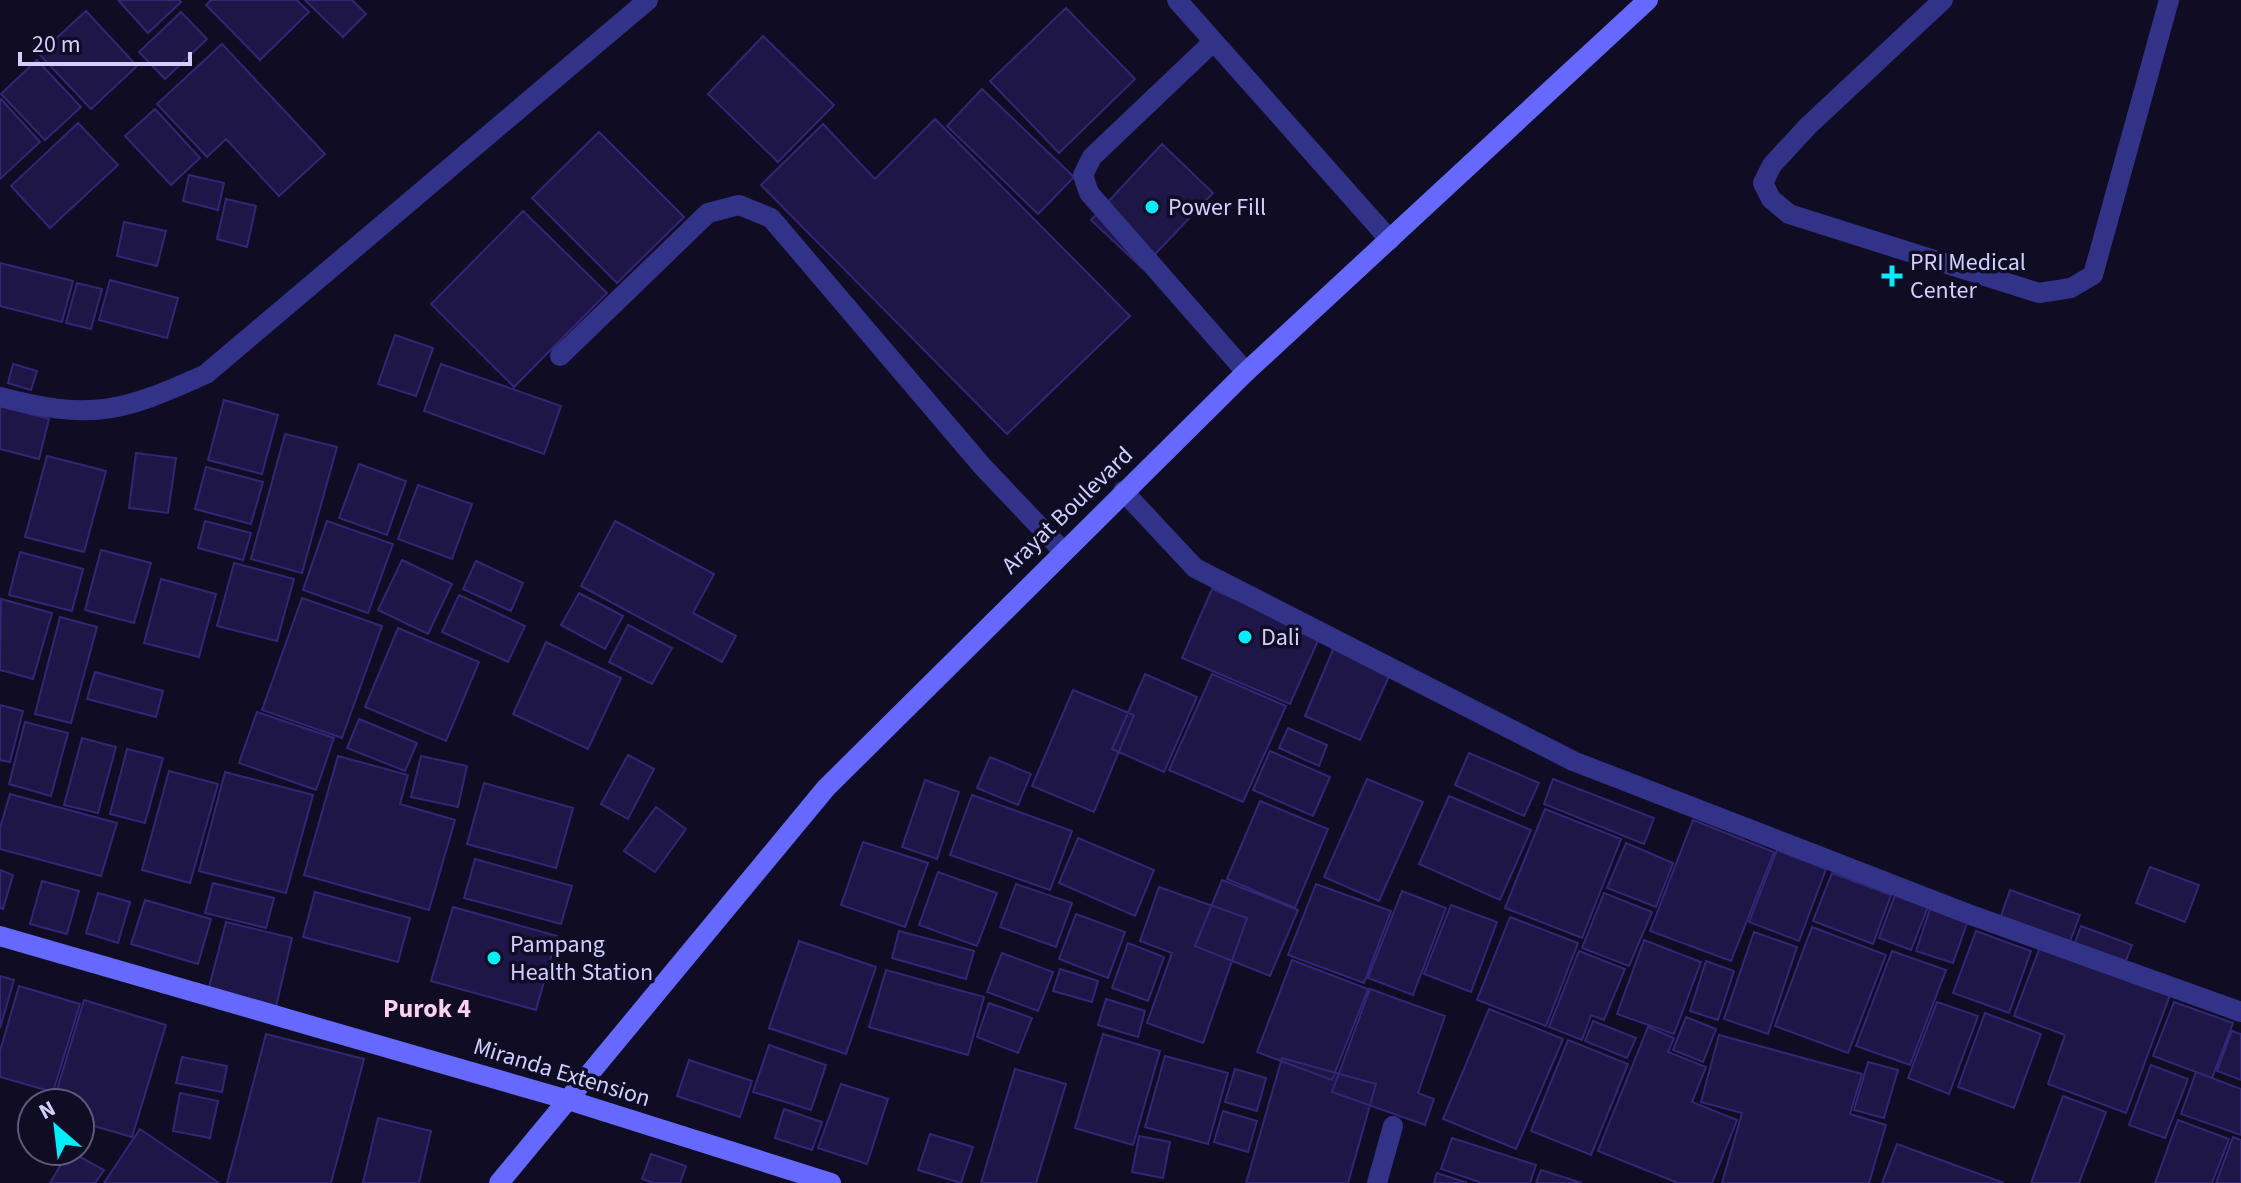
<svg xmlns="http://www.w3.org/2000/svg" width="2241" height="1183" font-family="'Source Sans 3',sans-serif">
	<rect width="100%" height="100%" fill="#0f0c24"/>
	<path fill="#1e1647" stroke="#322675" stroke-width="2" d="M118 0H179L181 2 148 33Z
		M211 0H297L309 12 260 60 206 5Z
		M305 0H352L366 14 343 37Z
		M1066 8 1135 79 1059 153 990 81Z
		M86 11 137 66 91 109 39 54Z
		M181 12 207 39 165 79 139 52Z
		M763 36 834 105 778 162 708 94Z
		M222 44 325 154 279 196 226 139 207 157 157 104Z
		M37 60 81 107 45 140 1 94Z
		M982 89 1074 177 1038 214 947 126Z
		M1 99 40 142 0 179V100Z
		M155 109 200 158 171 185 125 136Z
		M935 119 1130 316 1007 434 761 185 823 124 875 179Z
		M78 123 118 165 50 228 11 186Z
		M599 132 684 217 617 283 532 198Z
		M1162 144 1213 193 1142 268 1091 220Z
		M189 175 224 183 218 210 183 201Z
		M226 199 256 206 247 247 217 239Z
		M523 211 607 293 514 387 431 304Z
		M124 222 166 231 157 266 117 256Z
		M0 263 73 281 62 322 0 306Z
		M110 280 178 298 167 338 99 320Z
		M77 283 102 289 91 329 66 323Z
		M395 335 433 348 416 396 378 384Z
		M13 364 37 371 31 390 8 383Z
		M441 364 561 406 544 454 424 411Z
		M224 400 278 415 262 474 208 460Z
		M0 406 49 419 39 459 0 449Z
		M285 434 337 447 302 573 251 559Z
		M136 453 176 458 168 513 129 508Z
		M47 456 106 471 84 552 25 537Z
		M359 464 406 481 387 535 339 518Z
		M206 467 263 482 251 524 195 509Z
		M418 485 472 504 452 559 398 539Z
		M205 521 251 533 243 560 198 548Z
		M327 521 393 544 368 613 303 590Z
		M615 521 714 574 693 613 736 636 722 662 581 586Z
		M101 550 151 563 134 623 85 610Z
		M20 552 83 569 72 611 9 595Z
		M402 560 452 584 428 634 378 610Z
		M476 561 523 583 511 611 463 589Z
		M234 563 294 579 277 641 217 626Z
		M161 579 216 594 199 657 144 643Z
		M1212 589 1320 636 1290 704 1182 658Z
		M579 593 623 616 605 649 561 625Z
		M459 595 525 626 508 662 442 632Z
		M302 598 382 626 342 738 262 710Z
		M1 599 52 613 33 679 0 670Z
		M60 617 97 627 71 723 35 714Z
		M628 625 672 648 652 684 609 662Z
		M398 628 479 662 446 741 365 707Z
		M546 642 621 678 588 749 513 714Z
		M1334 647 1391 672 1360 740 1305 716Z
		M95 672 163 691 156 717 87 699Z
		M1145 674 1197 697 1164 772 1112 749Z
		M1212 674 1286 706 1243 802 1169 770Z
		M1073 690 1134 715 1094 812 1032 786Z
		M0 705 23 711 10 762 0 760Z
		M257 712 334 738 316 790 239 763Z
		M359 719 417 743 405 771 347 748Z
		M25 722 68 733 51 796 9 784Z
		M1288 728 1327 745 1319 766 1279 748Z
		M82 738 116 747 98 813 64 805Z
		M127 749 163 758 145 823 110 814Z
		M1270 751 1330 777 1313 816 1253 790Z
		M1469 753 1539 783 1524 816 1455 785Z
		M628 755 654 769 628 819 601 804Z
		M338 756 408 775 400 804 455 820 429 910 304 875Z
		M421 756 467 766 458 807 411 797Z
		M990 757 1031 774 1018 805 977 788Z
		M169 771 218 784 190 883 142 870Z
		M225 772 313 795 286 893 199 871Z
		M1367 779 1423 802 1379 901 1324 877Z
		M1553 779 1654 818 1644 844 1544 804Z
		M925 780 959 792 937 859 902 847Z
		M484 783 573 808 556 868 467 844Z
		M10 794 117 823 101 876 0 849V828Z
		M972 795 1072 831 1050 890 950 855Z
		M1449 796 1531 830 1500 900 1419 864Z
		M1260 801 1328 829 1295 908 1227 879Z
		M656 807 686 829 655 872 624 851Z
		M1545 809 1621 839 1582 938 1505 908Z
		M1693 820 1774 852 1731 961 1650 931Z
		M1078 838 1154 870 1135 916 1059 883Z
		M863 842 928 863 905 927 841 905Z
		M1626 843 1673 863 1656 907 1607 888Z
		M1777 850 1826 869 1799 941 1749 922Z
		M475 859 572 886 561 924 464 898Z
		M2150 867 2199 885 2185 922 2136 903Z
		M0 870 13 875 3 909 0 908Z
		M938 872 997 893 977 946 919 925Z
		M1832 873 1891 895 1873 944 1813 921Z
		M1222 880 1298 910 1270 976 1195 946Z
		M42 881 79 891 67 934 30 924Z
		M213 883 274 898 266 928 205 913Z
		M1016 884 1072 903 1056 947 1000 927Z
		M1316 884 1391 911 1364 983 1288 955Z
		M1159 887 1247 918 1203 1043 1147 1023 1172 953 1140 941Z
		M2010 890 2080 915 2069 944 2000 919Z
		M1402 891 1446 908 1413 995 1368 978Z
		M315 892 410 918 398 962 303 937Z
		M98 893 130 902 118 943 86 933Z
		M1604 893 1652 912 1629 966 1582 948Z
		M1895 895 1928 907 1911 950 1879 938Z
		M145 900 211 919 198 964 131 944Z
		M1451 905 1497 922 1471 992 1424 974Z
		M453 907 557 936 536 1010 431 981Z
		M1930 909 1967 923 1953 963 1916 951Z
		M1076 914 1125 932 1108 978 1059 959Z
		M1510 917 1578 943 1546 1026 1477 1000Z
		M226 922 292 938 275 1011 207 995Z
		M2081 926 2132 945 2125 963 2074 945Z
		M1812 927 1886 955 1848 1053 1775 1026Z
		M899 931 974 951 966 979 892 958Z
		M1976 931 2031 951 2009 1013 1953 993Z
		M1754 932 1797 947 1768 1034 1724 1019Z
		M1644 940 1701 962 1674 1034 1617 1014Z
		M799 941 876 967 846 1054 769 1028Z
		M1128 943 1164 957 1148 1001 1112 988Z
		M2040 947 2170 995 2126 1113 2048 1084 2065 1035 2014 1016Z
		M1579 951 1625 969 1604 1020 1591 1015 1582 1040 1549 1027Z
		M1892 951 1946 970 1910 1065 1856 1046Z
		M1002 953 1053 972 1038 1011 987 992Z
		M1292 960 1368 989 1332 1080 1257 1052Z
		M1706 961 1734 971 1718 1020 1690 1011Z
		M1060 969 1098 981 1092 1002 1053 991Z
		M886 970 984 997 968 1055 869 1027Z
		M0 976 14 980 0 1028Z
		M19 986 80 1004 53 1092 0 1077V1051Z
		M1370 989 1445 1016 1418 1093 1434 1099 1425 1125 1332 1092Z
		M1106 999 1145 1011 1138 1037 1098 1025Z
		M84 1000 166 1025 132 1137 80 1122V1103H53Z
		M1937 1002 1978 1016 1949 1094 1908 1078Z
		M2174 1002 2233 1023 2212 1078 2153 1056Z
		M989 1003 1032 1018 1018 1053 977 1037Z
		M1489 1009 1563 1039 1516 1149 1443 1119Z
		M1985 1013 2041 1034 2014 1108 1958 1087Z
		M1686 1017 1716 1029 1703 1062 1673 1050Z
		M1593 1021 1636 1038 1627 1058 1585 1041Z
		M1648 1027 1674 1038 1668 1052 1706 1067 1692 1102 1737 1120 1712 1183H1678L1598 1151Z
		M2232 1031 2241 1034V1080L2217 1071Z
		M266 1034 364 1059 331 1183H227Z
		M1103 1034 1160 1051 1133 1145 1075 1128Z
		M1719 1035 1862 1074 1850 1114 1886 1125 1869 1183H1722L1742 1113 1701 1102Z
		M1568 1040 1628 1064 1591 1155 1531 1131Z
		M769 1045 826 1065 811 1110 753 1092Z
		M1165 1056 1228 1073 1208 1144 1145 1127Z
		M182 1057 227 1066 222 1092 176 1083Z
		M1282 1058 1376 1084 1348 1183H1246Z
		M689 1060 752 1081 740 1117 677 1096Z
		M1868 1062 1898 1070 1884 1118 1854 1110Z
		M2151 1065 2188 1079 2165 1138 2129 1125Z
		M1015 1069 1066 1084 1036 1183H981Z
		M1235 1069 1266 1078 1257 1111 1225 1102Z
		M2196 1072 2241 1089V1135L2181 1114Z
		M841 1084 888 1099 867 1164 818 1148Z
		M180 1093 218 1101 210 1138 173 1131Z
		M2063 1096 2106 1112 2079 1183H2031Z
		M784 1109 822 1122 812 1150 775 1138Z
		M1223 1111 1257 1121 1248 1152 1214 1142Z
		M378 1118 431 1131 419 1183H363Z
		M2178 1120 2229 1139 2212 1183H2155Z
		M140 1129 219 1183H104Z
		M930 1134 973 1147 961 1183 918 1170Z
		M1139 1136 1170 1142 1163 1178 1132 1172Z
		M2233 1137 2241 1140V1183H2216Z
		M1452 1138 1536 1165 1530 1183H1482L1441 1169Z
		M1897 1144 2004 1183H1882Z
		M69 1151 104 1170 95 1183H50Z
		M651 1154 686 1166 680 1183H654L642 1179Z
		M1541 1170 1582 1183H1536Z
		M1437 1173 1467 1183H1434Z"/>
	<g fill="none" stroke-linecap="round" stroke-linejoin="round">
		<path stroke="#323388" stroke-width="20" d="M1943 0 1808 126 1772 165 1763 183 1771 199 1789 214 2039 293 2071 288 2093 275 2169 0
			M1213 42 1092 157 1083 175 1089 193 1246 372
			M560 356 708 213 739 205 771 218 983 467 1062 550"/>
		<path stroke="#323388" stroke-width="20" d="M1177 0 1390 240
			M0 397C92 421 122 412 206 374L648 0
			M1123 491 1195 568 1573 761 1971 915 2241 1012
			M1377 1183 1393 1126"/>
		<path stroke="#6669ff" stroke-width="20" d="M0 936 565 1099 831 1183
			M499 1183 826 788 1246 372 1648 0"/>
	</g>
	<g fill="#00edfa" stroke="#0f0c24" stroke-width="3">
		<circle cx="1152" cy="207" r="8"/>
		<path d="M1888 264h8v8h8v8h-8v8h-8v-8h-8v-8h8z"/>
		<circle cx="1245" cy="637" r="8"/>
		<circle cx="494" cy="958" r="8"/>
	</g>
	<g text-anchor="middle" stroke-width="7" stroke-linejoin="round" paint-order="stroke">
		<g font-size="24" fill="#d2cfff" stroke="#0f0c24" text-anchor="start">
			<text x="1168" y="215">Power Fill</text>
			<text x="1910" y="270">PRI Medical<tspan x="1910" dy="28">Center</tspan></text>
			<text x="1261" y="645">Dali</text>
			<text x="510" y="952">Pampang<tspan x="510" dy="28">Health Station</tspan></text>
		</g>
		<g font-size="24" fill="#d2cfff" stroke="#0f0c24">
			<text transform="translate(1067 510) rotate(-44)" y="8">Arayat Boulevard</text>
			<text transform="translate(562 1072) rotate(17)" y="8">Miranda Extension</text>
		</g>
		<g font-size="26" font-weight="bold" fill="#ffd1f0" stroke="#0f0c24">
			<text x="427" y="1017">Purok 4</text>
		</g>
	</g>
	<g transform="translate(56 1127) rotate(332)"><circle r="38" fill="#0f0c24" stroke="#5d5a7c" stroke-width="2"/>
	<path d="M0-6L14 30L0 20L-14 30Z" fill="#00edfa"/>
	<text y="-12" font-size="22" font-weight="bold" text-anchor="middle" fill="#d2cfff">N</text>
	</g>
	<path d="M20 52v12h170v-12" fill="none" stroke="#d2cfff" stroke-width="4"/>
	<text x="32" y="52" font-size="24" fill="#d2cfff" stroke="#0f0c24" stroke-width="6" paint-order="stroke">20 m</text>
</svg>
